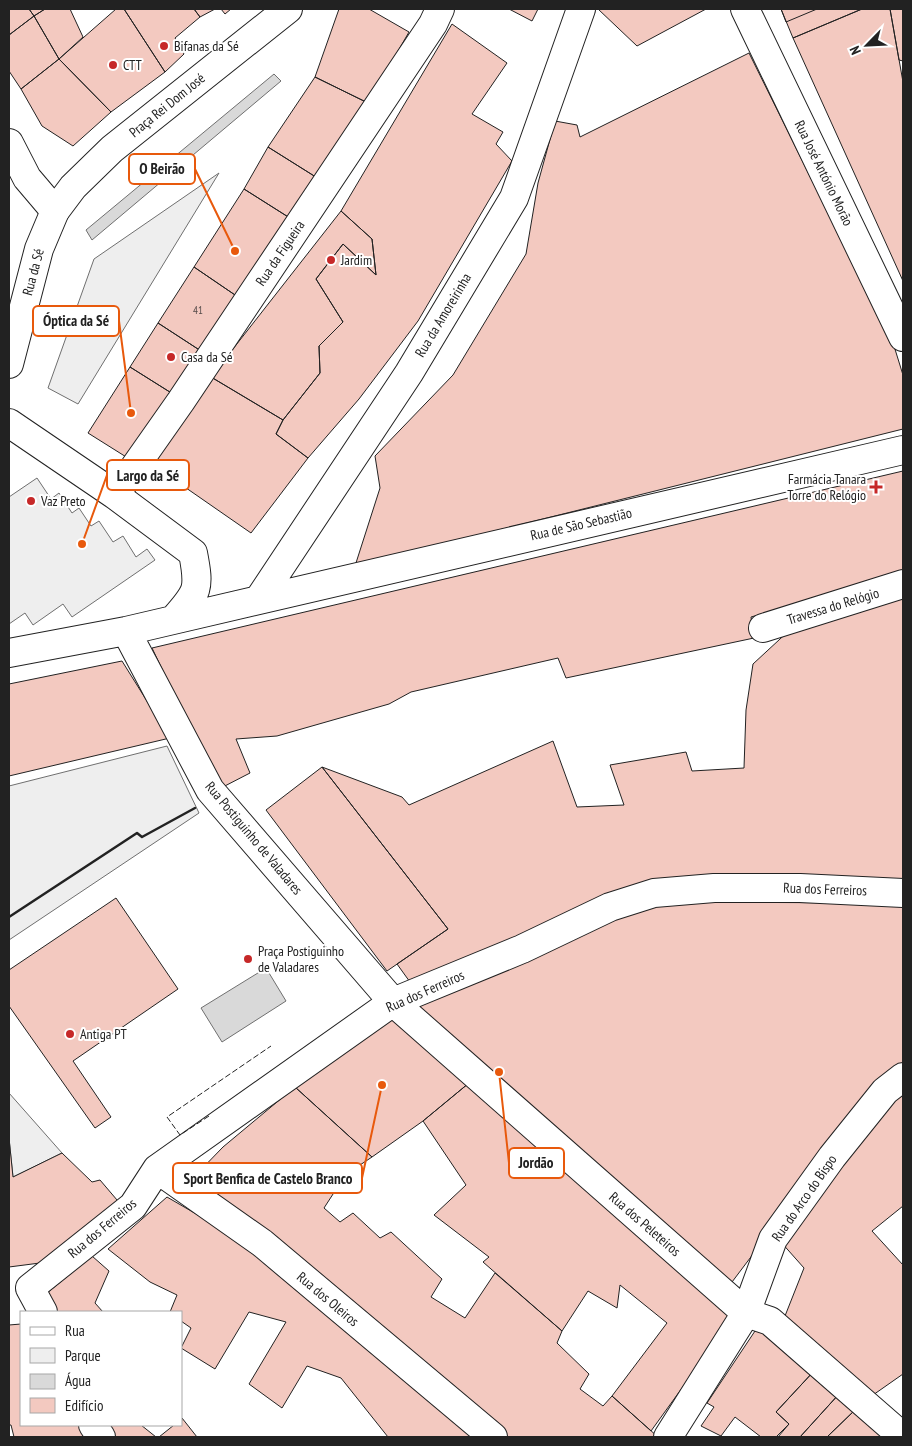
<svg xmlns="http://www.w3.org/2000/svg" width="912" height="1446" font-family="'PT Sans Narrow',sans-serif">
	<rect width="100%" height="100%" fill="#fff"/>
	<path fill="#eee" stroke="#6f6f6f" d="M219 173 78 404 48 388 94 259Z
		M37 478 51 499 59 493 72 513 79 508 91 526 99 521 113 542 123 536 136 557 147 549 155 560 72 617 63 604 33 625 25 613 9 624V497Z
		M167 746 199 813 9 940V786Z
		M9 1093 62 1153 13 1177 9 1138Z"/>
	<path fill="#d9d9d9" stroke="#6f6f6f" d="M274 74 281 81 92 240 86 230Z
		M266 968 286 1001 222 1042 201 1008Z"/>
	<path fill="#f3c9c0" stroke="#222" d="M9 9H29L34 16 9 35Z
		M29 9H45L34 16Z
		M45 9H70L83 37 59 59 34 16Z
		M116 9H124L165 72 111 112 59 59Z
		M124 9H194L200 17 175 38 184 54 165 72Z
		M194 9H215L200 17Z
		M221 9H231L225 14Z
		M339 9H369L409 32 368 103 315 77Z
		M509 9H538L532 21Z
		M598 9H706L637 46Z
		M781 9H862L793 38Z
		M781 9H817L786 22Z
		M862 9H890L903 82V281L793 38Z
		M890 9H903V61L899 60Z
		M34 16 59 59 21 89 9 71V35Z
		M452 24 507 63 472 114 503 132 496 144 512 161 418 321 359 399 308 458 276 434 283 420 320 373 319 346 343 322 316 279 343 244 376 275 372 239 341 211Z
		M749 53 894 346 903 375V429L355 566 380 488 375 456 453 375 526 254 538 183 555 121 577 125 580 137Z
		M59 59 111 112 73 146 42 126 21 89Z
		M315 77 368 103 319 179 268 147Z
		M268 147 319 179 293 220 244 189Z
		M244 189 293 220 238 297 194 267Z
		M341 211 372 239 376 275 343 244 316 279 343 322 319 346 320 373 283 420 211 377Z
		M194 267 238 297 201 351 158 323Z
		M158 323 201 351 173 394 130 367Z
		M130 367 173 394 131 460 88 433Z
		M211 377 283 420 276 434 308 458 251 533 153 465Z
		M903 471V574L751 617 754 638 566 678 558 658 411 692 389 704 277 736 236 739 250 773 219 789 152 648Z
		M903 590V884L675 880 608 893 415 989 397 964 448 929 322 767 402 797 409 805 553 741 577 807 624 805 610 765 686 752 692 771 744 768 746 710 753 664 793 627Z
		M122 661 170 738 9 776V684Z
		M322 767 448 929 387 971 266 810Z
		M116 898 178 989 73 1061 111 1117 95 1128 9 1006V970Z
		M645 902 903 903V1065L882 1083 726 1290 412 1004Z
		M392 1013 469 1083 423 1121 372 1157 295 1087Z
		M469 1083 734 1316 651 1431 612 1396 667 1323 620 1285 617 1308 588 1291 562 1331 483 1262 489 1257 434 1215 466 1185 423 1121Z
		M295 1087 372 1157 330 1185 335 1191 324 1208 340 1222 353 1213 380 1238 391 1232 442 1279 431 1297 465 1318 495 1273 562 1331 557 1343 589 1374 580 1389 603 1406 612 1396 658 1437H501L192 1179 223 1147Z
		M903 1091V1206L872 1231 903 1265V1374L873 1395 783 1321 804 1268 780 1241 859 1136Z
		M9 1138 13 1177 62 1153 92 1182 100 1180 123 1207 40 1263 9 1267Z
		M167 1197 265 1254 472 1437H388L341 1378 307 1366 282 1408 249 1384 286 1322 249 1312 215 1369 181 1348 191 1328 181 1321V1312H170L177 1295 150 1282 108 1249Z
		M92 1256 109 1271 95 1303 103 1312H48L41 1298Z
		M21 1324V1425H87L94 1437H14L11 1425H9V1325Z
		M759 1325 814 1371 776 1412 789 1424 776 1437H761L735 1417 721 1436 701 1426 714 1407 707 1403Z
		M814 1371 839 1394 800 1437H778L789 1424 776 1412Z
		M839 1394 856 1409 827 1437H800Z
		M856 1409 888 1437H827Z
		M182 1418 197 1437H159L174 1425H181Z
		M103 1425H141L156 1437H109Z"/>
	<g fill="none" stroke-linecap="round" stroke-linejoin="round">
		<defs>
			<path id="minor" d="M745 9 903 337
				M9 143 27 178 55 211
				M9 423 115 495 193 553C200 589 198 592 175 618
				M115 495 181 401 433 24 440 9
				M259 599 409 373 514 198 581 9
				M763 628 903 584
				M126 631 210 790 393 1002 746 1313 770 1321 903 1437
				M9 653 126 631 903 450
				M157 1169 262 1243 493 1437
				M30 1288 133 1206 157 1169 393 1002 522 949 610 907 654 893 714 888H800L903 893
				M30 1288 43 1312
				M93 1425 101 1437
				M668 1437 746 1313 773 1239 832 1157 885 1091 903 1077"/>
			<path id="secondary" d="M9 364 39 249 55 211 73 187 112 149 288 9"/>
		</defs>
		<use href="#minor" stroke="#222" stroke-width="30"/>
		<use href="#secondary" stroke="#222" stroke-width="30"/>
		<use href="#minor" stroke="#fff" stroke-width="28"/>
		<use href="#secondary" stroke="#fff" stroke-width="28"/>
		<path stroke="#222" stroke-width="1" stroke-dasharray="6 2.5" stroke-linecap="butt" d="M209 1116 180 1135 167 1117 271 1046"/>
		<path stroke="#222" stroke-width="2.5" d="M9 917 137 833 142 837 195 808"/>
	</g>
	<g fill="#c62828" stroke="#fff" stroke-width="2">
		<circle cx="164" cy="46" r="5"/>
		<circle cx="113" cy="65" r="5"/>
		<circle cx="331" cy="260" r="5"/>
		<circle cx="171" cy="357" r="5"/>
		<path d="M873.5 479.5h5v5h5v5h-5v5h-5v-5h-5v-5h5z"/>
		<circle cx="31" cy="501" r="5"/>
		<circle cx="248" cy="959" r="5"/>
		<circle cx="70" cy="1034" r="5"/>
	</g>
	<g text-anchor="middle" stroke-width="4" stroke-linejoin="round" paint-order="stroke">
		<g font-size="11" fill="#564c4a">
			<text x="198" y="314">41</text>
		</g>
		<g font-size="14" fill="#222" stroke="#fff" text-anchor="start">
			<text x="174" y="51">Bifanas da Sé</text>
			<text x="123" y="70">CTT</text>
			<text x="341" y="265">Jardim</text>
			<text x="181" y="362">Casa da Sé</text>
			<text x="866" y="484" text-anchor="end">Farmácia Tanara<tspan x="866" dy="16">Torre do Relógio</tspan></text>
			<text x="41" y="506">Vaz Preto</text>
			<text x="258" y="956">Praça Postiguinho<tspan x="258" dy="16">de Valadares</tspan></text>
			<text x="80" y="1039">Antiga PT</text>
		</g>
		<g font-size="14" fill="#222" stroke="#fff">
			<text transform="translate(167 105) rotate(-39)" y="5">Praça Rei Dom José</text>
			<text transform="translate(824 173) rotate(64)" y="5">Rua José António Morão</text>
			<text transform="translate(280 253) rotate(-56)" y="5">Rua da Figueira</text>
			<text transform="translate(33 272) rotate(-75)" y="5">Rua da Sé</text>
			<text transform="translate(443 315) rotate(-59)" y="5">Rua da Amoreirinha</text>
			<text transform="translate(581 524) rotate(-13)" y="5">Rua de São Sebastião</text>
			<text transform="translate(833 606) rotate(-17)" y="5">Travessa do Relógio</text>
			<text transform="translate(254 838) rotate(50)" y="5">Rua Postiguinho de Valadares</text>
			<text transform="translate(825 889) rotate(2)" y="5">Rua dos Ferreiros</text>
			<text transform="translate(425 991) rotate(-24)" y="5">Rua dos Ferreiros</text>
			<text transform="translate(804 1198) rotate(-55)" y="5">Rua do Arco do Bispo</text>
			<text transform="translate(645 1224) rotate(41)" y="5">Rua dos Peleteiros</text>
			<text transform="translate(102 1228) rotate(-40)" y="5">Rua dos Ferreiros</text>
			<text transform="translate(328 1299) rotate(40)" y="5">Rua dos Oleiros</text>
		</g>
	</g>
	<path fill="none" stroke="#e8590c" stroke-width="2" d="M235 251L195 169M131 413L119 321M82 544L107 475M499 1072L509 1163M382 1085L362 1178"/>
	<g fill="#e8590c" stroke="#fff" stroke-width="2">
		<circle cx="235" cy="251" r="5"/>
		<circle cx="131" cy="413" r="5"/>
		<circle cx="82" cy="544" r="5"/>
		<circle cx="499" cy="1072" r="5"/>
		<circle cx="382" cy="1085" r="5"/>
	</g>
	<g fill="#fff" stroke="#e8590c" stroke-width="2">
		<rect x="129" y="154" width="66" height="30" rx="5"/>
		<rect x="33" y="306" width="86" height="30" rx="5"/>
		<rect x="107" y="460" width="82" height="30" rx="5"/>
		<rect x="509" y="1148" width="55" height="30" rx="5"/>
		<rect x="173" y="1163" width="189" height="30" rx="5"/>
	</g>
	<g font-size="15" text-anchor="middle" font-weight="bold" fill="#222">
		<text x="162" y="174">O Beirão</text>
		<text x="76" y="326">Óptica da Sé</text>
		<text x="148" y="481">Largo da Sé</text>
		<text x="536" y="1168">Jordão</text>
		<text x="268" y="1184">Sport Benfica de Castelo Branco</text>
	</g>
	<rect width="912" height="1446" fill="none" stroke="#222222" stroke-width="20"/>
	<rect x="20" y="1311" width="162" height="115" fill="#ffffff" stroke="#a7a7a7"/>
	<rect x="30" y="1327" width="25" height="8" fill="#ffffff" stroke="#a7a7a7"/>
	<text x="65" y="1336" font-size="15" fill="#222222">Rua</text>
	<rect x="30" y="1348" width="25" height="15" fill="#eeeeee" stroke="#a7a7a7"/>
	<text x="65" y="1361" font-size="15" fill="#222222">Parque</text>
	<rect x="30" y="1374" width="25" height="15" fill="#d9d9d9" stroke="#a7a7a7"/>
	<text x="65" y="1386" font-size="15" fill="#222222">Água</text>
	<rect x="30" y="1398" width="25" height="15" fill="#f3c9c0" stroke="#a7a7a7"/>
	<text x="65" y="1411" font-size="15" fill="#222222">Edifício</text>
	<g transform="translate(867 45) rotate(246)" stroke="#ffffff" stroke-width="4" paint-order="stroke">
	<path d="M0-4L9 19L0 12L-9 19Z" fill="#222222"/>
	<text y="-8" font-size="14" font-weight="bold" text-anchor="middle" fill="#222222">N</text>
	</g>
</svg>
